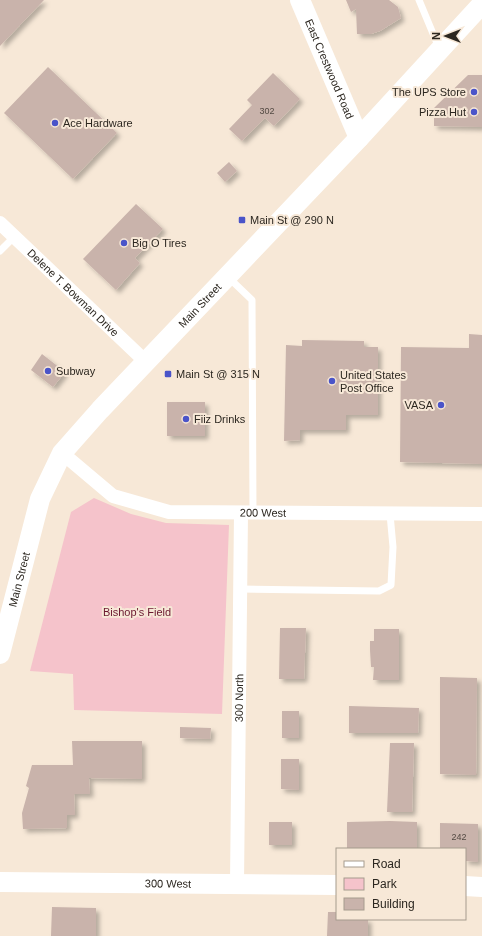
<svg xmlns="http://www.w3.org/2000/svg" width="482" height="936" font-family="Arial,sans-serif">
	<defs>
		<filter id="shadow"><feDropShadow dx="3.5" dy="3.5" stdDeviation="2" flood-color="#0004"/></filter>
	</defs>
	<rect width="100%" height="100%" fill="#f7e8d7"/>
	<path fill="#f5c3cb" d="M94 498 131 514 166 523 229 525 222 714 74 710 73 674 30 671 71 512Z"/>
	<path fill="#c9b3ab" filter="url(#shadow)" d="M0 0H44L0 46Z
		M346 0H389L398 7 401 18 380 31 371 34H357L356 9 351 12Z
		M48 67 117 133 73 179 4 113Z
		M273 73 300 99 274 126 265 118 242 141 229 129 252 105 247 100Z
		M468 75H482V127L434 126V108Z
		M229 162 237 171 225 182 217 173Z
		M136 204 163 229 135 258 140 263 116 290 83 259Z
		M469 334 482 335V464L400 462 401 347 469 348Z
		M302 340 364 341V347H378V415H346V430H300V440L284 441 286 345 302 346Z
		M42 354 65 372 53 387 31 370Z
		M167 402H205V436H167Z
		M280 628H306L304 679H279Z
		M374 629H399V680H373L374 667H371L370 650V641H374Z
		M440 677 477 678 476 775 440 774Z
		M349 706 419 708 418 733H349Z
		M282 711H299V738H282Z
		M180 727 211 728 210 739 180 738Z
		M72 741H142V779L89 778 90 794H74L75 815H67V828L23 829 22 813 29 788 26 786 32 765H73Z
		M390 743H414L412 812H387Z
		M281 759H299V790L281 789Z
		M390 821 417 822V849H347V822Z
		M269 822H292V845H269Z
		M440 823 478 824V862L465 861V849H440Z
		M52 907 96 908V936H51Z
		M328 912H337V919H368V936H327Z"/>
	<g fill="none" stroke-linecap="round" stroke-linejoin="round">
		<path stroke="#fff" stroke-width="7" d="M419 0 439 48
			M0 251 14 237
			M228 277 252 300 253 513
			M240 589 379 591 391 585 393 547 390 514"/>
		<g stroke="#fff" stroke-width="14">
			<path id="s1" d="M0 223 146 362"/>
			<path id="s2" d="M62 453 113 496 169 512 482 514"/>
			<path id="s3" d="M237 883 241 513"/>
		</g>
		<g stroke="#fff" stroke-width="20">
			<path id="s4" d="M300 0 359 138"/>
			<path id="s5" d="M0 654 40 499 62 453 100 410 359 138 482 4"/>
			<path id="s6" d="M0 882 337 885"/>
			<path d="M465 886 482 887"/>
		</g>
	</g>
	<g fill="#4a54c9" stroke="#f7e8d7" stroke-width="1.5">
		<circle cx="474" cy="92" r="4"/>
		<circle cx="474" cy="112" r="4"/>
		<circle cx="55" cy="123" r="4"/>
		<rect x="238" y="216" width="8" height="8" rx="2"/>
		<circle cx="124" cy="243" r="4"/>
		<circle cx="48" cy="371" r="4"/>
		<rect x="164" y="370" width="8" height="8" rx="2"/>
		<circle cx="332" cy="381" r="4"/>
		<circle cx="441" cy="405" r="4"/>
		<circle cx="186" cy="419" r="4"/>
	</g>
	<g text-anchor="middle" stroke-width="4" stroke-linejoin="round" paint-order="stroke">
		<g font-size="9" fill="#534a43">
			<text x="267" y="114">302</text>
			<text x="459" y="840">242</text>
		</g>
		<g font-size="11" fill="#2c2720" stroke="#f7e8d7">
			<text dy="4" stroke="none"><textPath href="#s4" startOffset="75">East Crestwood Road</textPath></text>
			<text dy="4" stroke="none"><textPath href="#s1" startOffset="101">Delene T. Bowman Drive</textPath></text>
			<text dy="4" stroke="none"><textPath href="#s5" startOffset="413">Main Street</textPath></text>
			<text dy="4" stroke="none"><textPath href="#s2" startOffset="219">200 West</textPath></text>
			<text dy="4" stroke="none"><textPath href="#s5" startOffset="77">Main Street</textPath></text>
			<text dy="4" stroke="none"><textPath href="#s3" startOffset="185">300 North</textPath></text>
			<text dy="4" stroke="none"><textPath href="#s6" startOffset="168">300 West</textPath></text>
		</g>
		<g font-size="11" fill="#2c2720" stroke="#f7e8d7" text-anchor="start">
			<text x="466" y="96" text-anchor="end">The UPS Store</text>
			<text x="466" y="116" text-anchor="end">Pizza Hut</text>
			<text x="63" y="127">Ace Hardware</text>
			<text x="250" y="224">Main St @ 290 N</text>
			<text x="132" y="247">Big O Tires</text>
			<text x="56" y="375">Subway</text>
			<text x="176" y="378">Main St @ 315 N</text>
			<text x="340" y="379">United States<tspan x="340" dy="13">Post Office</tspan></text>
			<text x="433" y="409" text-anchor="end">VASA</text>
			<text x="194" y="423">Fiiz Drinks</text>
		</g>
		<g font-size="11" fill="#6a182f" stroke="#f7e8d7">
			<text x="137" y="616">Bishop's Field</text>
		</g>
	</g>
	<rect x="336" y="848" width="130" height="72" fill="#f7e8d7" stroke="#a69b8e"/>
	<rect x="344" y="861" width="20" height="6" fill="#ffffff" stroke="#a69b8e"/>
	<text x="372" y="868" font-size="12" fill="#2c2720">Road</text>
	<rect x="344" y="878" width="20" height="12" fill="#f5c3cb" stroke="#a69b8e"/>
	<text x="372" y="888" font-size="12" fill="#2c2720">Park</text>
	<rect x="344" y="898" width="20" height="12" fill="#c9b3ab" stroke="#a69b8e"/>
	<text x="372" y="908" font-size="12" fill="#2c2720">Building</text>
	<g transform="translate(446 36) rotate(270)" stroke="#f7e8d7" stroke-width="3" paint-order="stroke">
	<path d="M0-3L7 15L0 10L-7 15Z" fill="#2c2720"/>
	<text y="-6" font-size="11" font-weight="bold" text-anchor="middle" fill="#2c2720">N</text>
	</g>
</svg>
